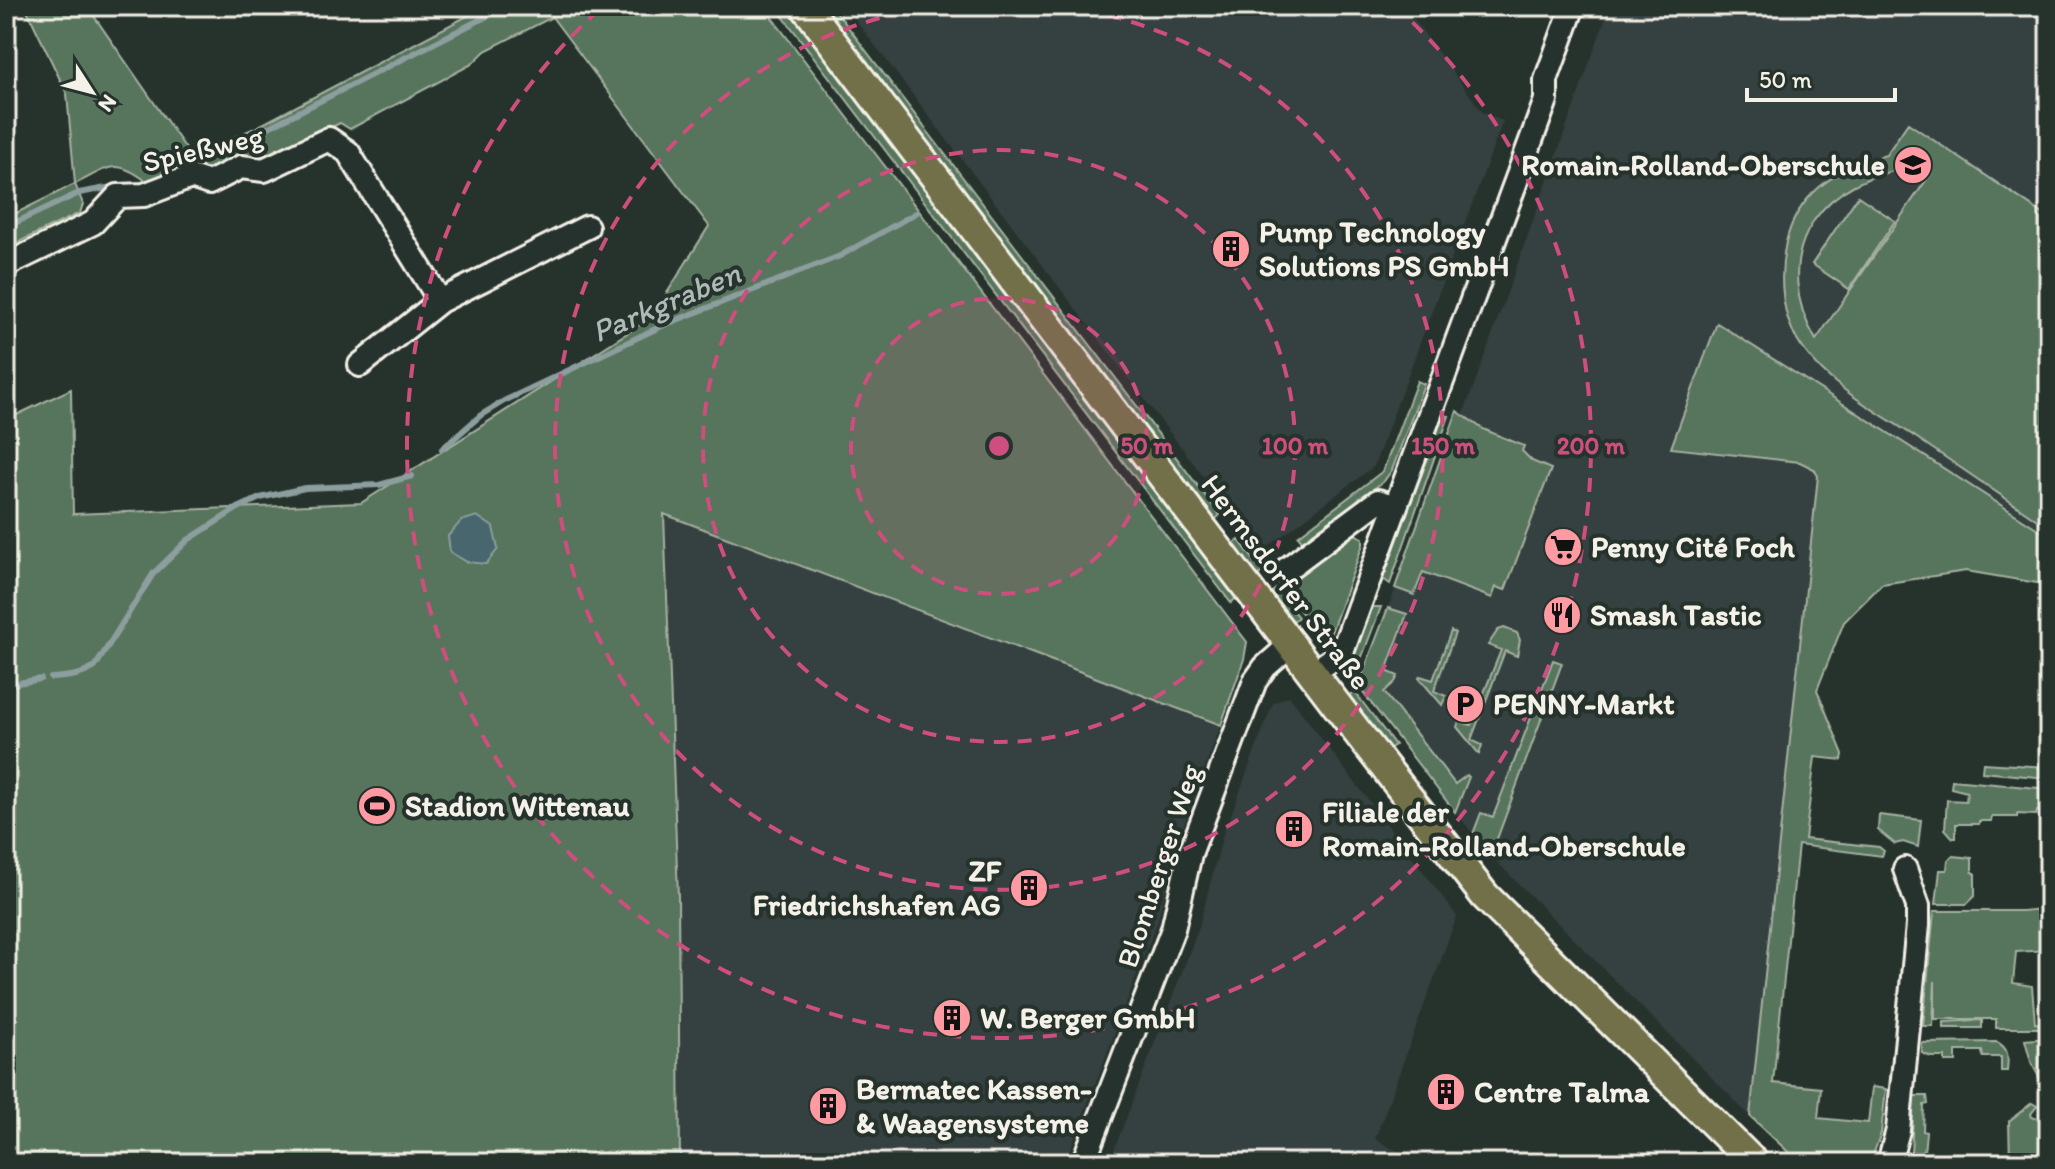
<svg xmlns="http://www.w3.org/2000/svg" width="2055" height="1169" font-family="Itim,sans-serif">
	<rect width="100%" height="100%" fill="#26332d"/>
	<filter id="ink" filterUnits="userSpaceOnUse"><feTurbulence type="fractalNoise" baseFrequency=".0125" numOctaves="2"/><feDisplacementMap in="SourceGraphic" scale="16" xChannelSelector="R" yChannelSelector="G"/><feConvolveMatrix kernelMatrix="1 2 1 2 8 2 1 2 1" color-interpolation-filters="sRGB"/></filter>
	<g filter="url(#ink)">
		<path fill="#354040" d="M845 6H1404L1483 113 1503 121 1374 466 1261 552Z
			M1610 6H2049V536L1718 324 1679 450 1800 462 1814 469 1818 476 1750 1116 1500 865 1473 834 1358 686 1472 391Z
			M664 513 1221 725 1179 838 1158 920 1065 1163H680L678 897Z
			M1289 696 1457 916 1375 1139 1418 1163H1109L1198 930 1226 823H1228L1273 703Z"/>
		<path fill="#57745c" stroke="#a6b2a2" stroke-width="2" fill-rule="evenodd" d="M25 6H87L191 156 257 127 486 6H763L1247 642 1244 659 1221 725 664 514 678 897 680 1163H6V420L71 389 73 514 361 503 652 317 709 226 552 17 485 51 472 64 350 129 340 123 264 161 209 174 191 168 146 181C114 157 108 168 75 184L83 204 80 213 6 248V218L75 184 67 94Z
			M775 6H785L1236 598 1231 603Z
			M822 6H832L1220 515 1215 520Z
			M1908 123 2049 218V528C2005 498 1961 468 1917 438 1872 408 1819 382 1793 332 1780 305 1780 270 1786 242 1798 191 1840 167 1886 155ZM1899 170 1931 173 1816 340C1770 262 1812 185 1899 170Z
			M1858 196 1895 221 1849 289 1812 264Z
			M1717 323 2049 536V585L1966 571 1882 584 1844 622 1817 690 1843 754 1842 760 1815 757 1805 839 1879 847 1884 851 1882 856 1798 845 1773 1083 1821 1088 1818 1118 1868 1123 1872 1087 1886 1089 1881 1133 1870 1163H1800L1750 1116 1818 476 1814 469 1800 462 1671 448Z
			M1417 381 1424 384 1392 470 1384 481 1303 542 1298 536 1383 471Z
			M1457 411 1483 429 1524 446 1522 451 1532 461 1551 469 1505 590 1496 587 1492 598 1423 572 1414 595 1395 588Z
			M1443 415 1449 416 1390 584 1383 579Z
			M1353 533 1363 538V544L1330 635 1324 642 1281 586Z
			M1239 540 1263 572 1257 576 1233 544Z
			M1276 589 1298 617 1292 622 1271 593Z
			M1372 607H1381L1358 667 1355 672 1348 673Z
			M1388 608 1407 614 1386 671 1398 676 1395 682 1384 692 1455 784 1467 775 1469 777 1455 812 1358 686Z
			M1504 628 1517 633 1520 640 1517 656 1505 651 1471 740 1482 745 1479 754 1457 727 1459 721 1471 725 1501 650 1488 645 1498 630Z
			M1451 631 1455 633 1434 691 1446 696 1442 705 1419 678 1420 676 1433 680Z
			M1553 660 1562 663 1491 855 1473 834 1481 813 1493 817Z
			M1354 691 1395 745 1389 749 1349 696Z
			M1983 763 2049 767V778L1982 772Z
			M1952 780 2049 789V811H2037L2036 815 2017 814V817H1992L1991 821H1979V824H1956V838H1953L1945 829 1947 800 1966 801 1967 792 1951 788Z
			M1879 815 1921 820 1918 847 1903 842 1895 844 1878 830Z
			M1953 856 1972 858V872L1975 873V896L1967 904H1936L1940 870H1947L1948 860Z
			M2049 908V950L2016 952 2013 983 2032 986 2035 1023 2049 1024V1028H1996V1019H1935V981L1933 1026H1923L1934 911H2022Z
			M1982 1020V1028H1944V1022Z
			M2049 1038V1096L2031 1062 2025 1040Z
			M1997 1042C2010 1049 2008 1058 2007 1071H2001V1057H1983L1982 1051H1956V1062H1945V1057H1931L1922 1053V1043Z
			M1914 1096H1927L1928 1104 1924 1105 1923 1131 1926 1132 1924 1153 1911 1154Z
			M2032 1103 2037 1106 2031 1114 2032 1117 2049 1123V1163H2010L2009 1121Z"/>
		<path fill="#47666d" stroke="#8c9e9e" stroke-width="2" d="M477 516 493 527 498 549 486 564 467 562 450 552 448 536 461 521Z"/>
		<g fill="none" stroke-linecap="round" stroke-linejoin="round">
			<path stroke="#8c9e9e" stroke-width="6" d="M184 170 507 6
				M6 227 79 193 112 187
				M442 449 481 415 504 401 664 325 840 256 916 213
				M51 678C67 677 81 676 95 667L153 574 188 540 238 508 260 498 305 488 379 485 412 476
				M6 685 41 679"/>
			<defs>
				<path id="minor" d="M6 265 93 223 118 196 144 195 191 177 209 183 241 167 264 170 329 139 348 152 440 301
					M360 365 440 301 587 227
					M1284 571 1378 501 1395 507
					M1313 673 1342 652 1546 100V80L1573 6
					M1083 1163 1173 929 1190 854 1255 681 1265 667 1291 644
					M1889 1163 1898 1130 1918 925V906L1905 869"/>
				<path id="major" d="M805 6 1355 729 1485 896 1754 1163"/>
			</defs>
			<use href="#minor" stroke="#f4f1e8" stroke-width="28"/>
			<use href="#major" stroke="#f4f1e8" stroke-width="34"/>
			<use href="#minor" stroke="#26332d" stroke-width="22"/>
			<use href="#major" stroke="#71704a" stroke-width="28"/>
		</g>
	</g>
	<circle cx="999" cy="446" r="148" fill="#ce4e7e" fill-opacity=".12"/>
	<g fill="none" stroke="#ce4e7e" stroke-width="4" stroke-dasharray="14 10">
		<circle cx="999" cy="446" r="148"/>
		<circle cx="999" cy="446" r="296"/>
		<path d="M1061 6A444 444 0 1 1 937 6"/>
		<path d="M1395 6A592 592 0 1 1 603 6"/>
	</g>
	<defs>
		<symbol id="school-disc" viewBox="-11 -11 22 22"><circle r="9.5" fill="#ff9aa2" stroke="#26332d"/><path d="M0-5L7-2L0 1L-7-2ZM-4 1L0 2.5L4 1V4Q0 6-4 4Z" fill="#111"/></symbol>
		<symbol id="building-disc" viewBox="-11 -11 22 22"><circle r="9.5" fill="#ff9aa2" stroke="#26332d"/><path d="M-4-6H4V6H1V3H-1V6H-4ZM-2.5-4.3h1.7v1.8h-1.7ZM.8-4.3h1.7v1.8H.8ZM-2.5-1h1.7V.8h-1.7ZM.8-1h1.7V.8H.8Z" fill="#111"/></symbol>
		<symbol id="supermarket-disc" viewBox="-11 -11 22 22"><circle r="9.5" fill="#ff9aa2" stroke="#26332d"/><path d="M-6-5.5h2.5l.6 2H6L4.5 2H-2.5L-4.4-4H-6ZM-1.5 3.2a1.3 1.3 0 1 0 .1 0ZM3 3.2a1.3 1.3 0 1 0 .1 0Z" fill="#111"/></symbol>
		<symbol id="restaurant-disc" viewBox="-11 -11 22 22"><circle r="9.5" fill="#ff9aa2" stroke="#26332d"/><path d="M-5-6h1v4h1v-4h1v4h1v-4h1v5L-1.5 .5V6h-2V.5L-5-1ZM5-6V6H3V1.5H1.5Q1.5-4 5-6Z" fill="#111"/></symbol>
		<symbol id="parking-disc" viewBox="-11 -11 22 22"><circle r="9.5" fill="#ff9aa2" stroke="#26332d"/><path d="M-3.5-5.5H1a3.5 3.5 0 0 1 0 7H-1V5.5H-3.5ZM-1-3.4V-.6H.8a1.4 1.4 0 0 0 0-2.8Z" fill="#111"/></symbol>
		<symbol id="stadium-disc" viewBox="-11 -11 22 22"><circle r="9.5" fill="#ff9aa2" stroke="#26332d"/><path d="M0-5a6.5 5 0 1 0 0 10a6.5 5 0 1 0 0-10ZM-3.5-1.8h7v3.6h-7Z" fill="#111"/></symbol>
	</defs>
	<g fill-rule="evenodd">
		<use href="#school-disc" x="1891" y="143" width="44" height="44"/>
		<use href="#building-disc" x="1209" y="227" width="44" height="44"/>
		<use href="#supermarket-disc" x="1541" y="525" width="44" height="44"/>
		<use href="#restaurant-disc" x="1540" y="593" width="44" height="44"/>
		<use href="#parking-disc" x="1443" y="682" width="44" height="44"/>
		<use href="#stadium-disc" x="355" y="784" width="44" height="44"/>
		<use href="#building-disc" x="1272" y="807" width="44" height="44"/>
		<use href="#building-disc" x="1007" y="866" width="44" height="44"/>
		<use href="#building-disc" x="930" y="996" width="44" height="44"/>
		<use href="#building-disc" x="1424" y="1070" width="44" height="44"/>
		<use href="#building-disc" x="806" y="1084" width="44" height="44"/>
	</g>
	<g text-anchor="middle" stroke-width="8" stroke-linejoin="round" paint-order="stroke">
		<g font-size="30" fill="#f4f1e8" stroke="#26332d">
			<text transform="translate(203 149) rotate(-13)" y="10">Spießweg</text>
			<text transform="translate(1286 582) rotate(53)" y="10">Hermsdorfer Straße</text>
			<text transform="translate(1159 866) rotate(-72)" y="10">Blomberger Weg</text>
		</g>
		<g font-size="30" font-weight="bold" fill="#f4f1e8" stroke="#26332d" text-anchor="start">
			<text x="1885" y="175" text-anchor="end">Romain-Rolland-Oberschule</text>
			<text x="1259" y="242">Pump Technology<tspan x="1259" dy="34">Solutions PS GmbH</tspan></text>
			<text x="1591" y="557">Penny Cité Foch</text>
			<text x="1590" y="625">Smash Tastic</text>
			<text x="1493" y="714">PENNY-Markt</text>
			<text x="405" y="816">Stadion Wittenau</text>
			<text x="1322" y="822">Filiale der<tspan x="1322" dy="34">Romain-Rolland-Oberschule</tspan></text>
			<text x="1001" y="881" text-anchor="end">ZF<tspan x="1001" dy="34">Friedrichshafen AG</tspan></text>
			<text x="980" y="1028">W. Berger GmbH</text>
			<text x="856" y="1099">Bermatec Kassen-<tspan x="856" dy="34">&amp; Waagensysteme</tspan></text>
			<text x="1474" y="1102">Centre Talma</text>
		</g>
		<g font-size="32" font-style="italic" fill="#afb9b7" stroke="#26332d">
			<text transform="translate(666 302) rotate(-23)" y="11">Parkgraben</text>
		</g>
	</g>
	<circle cx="999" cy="446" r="12" fill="#ce4e7e" stroke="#26332d" stroke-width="4"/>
	<g font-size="24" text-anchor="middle" font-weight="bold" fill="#ce4e7e" stroke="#26332d" stroke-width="8" stroke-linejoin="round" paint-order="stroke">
		<text x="1147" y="454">50 m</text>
		<text x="1295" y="454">100 m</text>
		<text x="1443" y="454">150 m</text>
		<text x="1591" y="454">200 m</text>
	</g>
	<rect width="2055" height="1169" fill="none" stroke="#26332d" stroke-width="32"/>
	<rect x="16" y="16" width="2023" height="1137" fill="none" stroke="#f4f1e8" stroke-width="3" filter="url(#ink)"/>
	<g transform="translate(92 92) rotate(126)" stroke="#26332d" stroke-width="6" paint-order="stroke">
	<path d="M0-6L14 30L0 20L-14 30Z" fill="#f4f1e8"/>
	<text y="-12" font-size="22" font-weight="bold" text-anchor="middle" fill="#f4f1e8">N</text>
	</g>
	<path d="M1747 88v12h148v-12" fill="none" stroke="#f4f1e8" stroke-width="4"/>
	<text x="1759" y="88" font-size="24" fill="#f4f1e8" stroke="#26332d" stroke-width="6" paint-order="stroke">50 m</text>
</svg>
